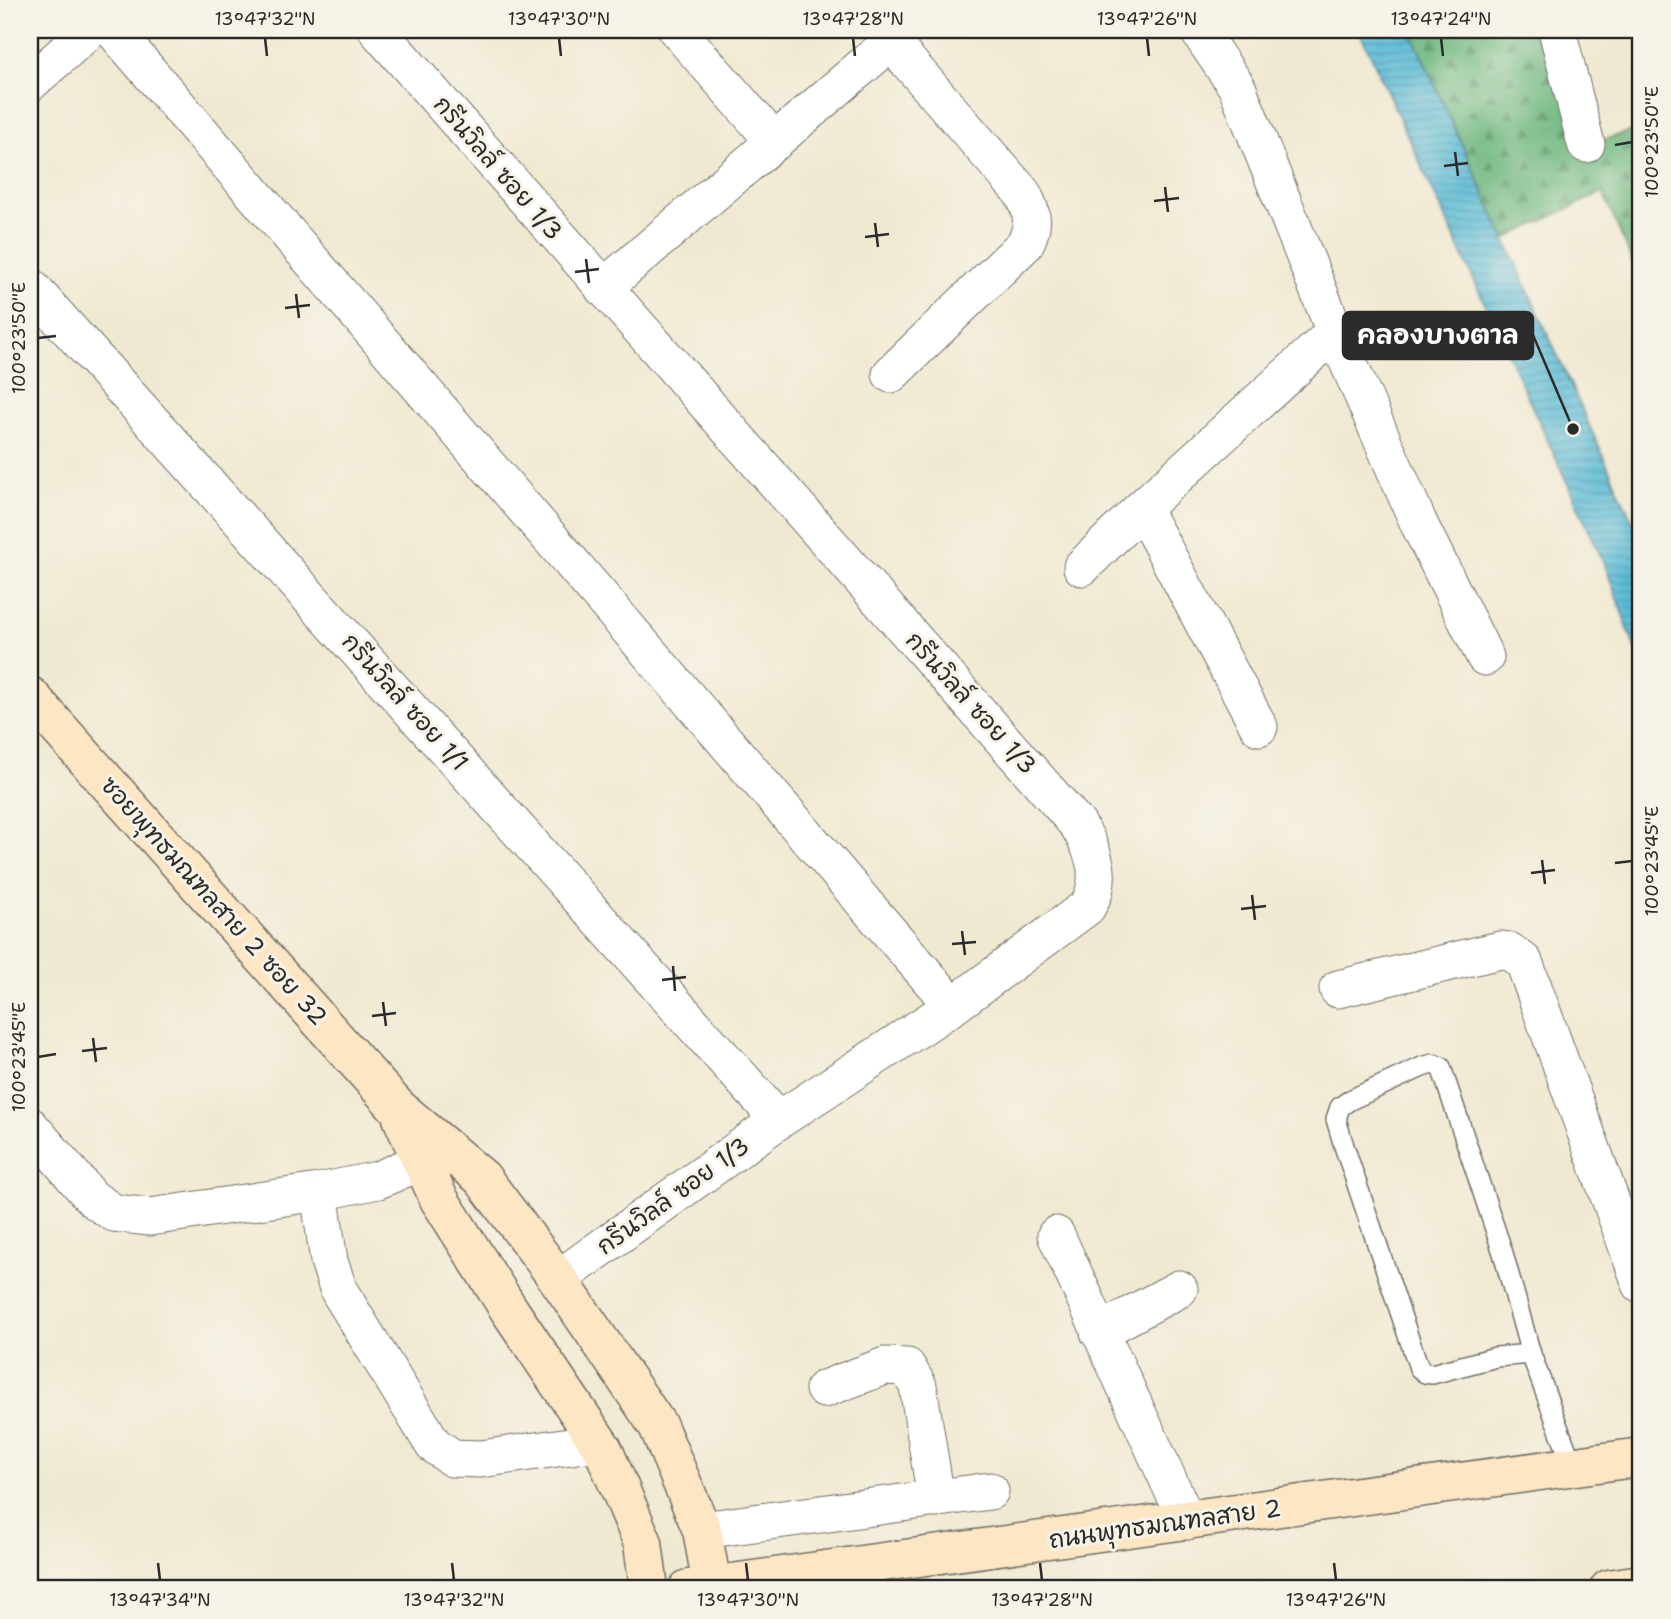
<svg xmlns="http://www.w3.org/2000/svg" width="1671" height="1619" font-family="'Shantell Sans','Playpen Sans Thai',sans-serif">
	<defs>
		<pattern id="forest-firs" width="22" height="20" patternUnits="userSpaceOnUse" patternTransform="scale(1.75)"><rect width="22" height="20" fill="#6eb880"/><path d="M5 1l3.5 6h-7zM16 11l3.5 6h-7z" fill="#5b9669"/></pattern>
		<pattern id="water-rules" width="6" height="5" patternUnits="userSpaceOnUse" patternTransform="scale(1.75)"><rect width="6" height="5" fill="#59bbd7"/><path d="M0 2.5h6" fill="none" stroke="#4a98af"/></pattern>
	</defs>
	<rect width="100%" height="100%" fill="#f7f3e8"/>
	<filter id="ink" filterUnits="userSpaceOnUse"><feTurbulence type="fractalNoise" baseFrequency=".0143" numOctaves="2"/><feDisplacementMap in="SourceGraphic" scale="14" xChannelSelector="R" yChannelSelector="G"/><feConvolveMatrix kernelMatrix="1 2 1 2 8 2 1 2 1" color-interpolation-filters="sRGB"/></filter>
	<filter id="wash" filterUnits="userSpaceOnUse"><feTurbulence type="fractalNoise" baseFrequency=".00686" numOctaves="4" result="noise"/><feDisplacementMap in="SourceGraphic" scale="28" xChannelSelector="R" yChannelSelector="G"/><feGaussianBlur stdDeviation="1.57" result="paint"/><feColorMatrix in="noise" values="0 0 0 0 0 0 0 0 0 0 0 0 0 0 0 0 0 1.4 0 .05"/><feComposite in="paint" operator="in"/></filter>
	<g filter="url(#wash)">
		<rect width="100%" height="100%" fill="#f0e9d1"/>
		<path fill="url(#forest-firs)" stroke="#4c7256" stroke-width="2" d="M1410 30H1567L1601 141 1641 128V283L1603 192 1505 239Z"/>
		<path fill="url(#water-rules)" stroke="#427381" stroke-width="2" d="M1359 30H1410L1641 540V665L1605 565Z"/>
	</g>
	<g filter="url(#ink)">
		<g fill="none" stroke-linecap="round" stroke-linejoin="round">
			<defs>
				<path id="lane" d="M1531 1354 1503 1253 1441 1067 1433 1064 1422 1067 1350 1100 1340 1107 1336 1119 1344 1146 1419 1368 1425 1373 1432 1374 1496 1357 1531 1354 1573 1467"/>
				<path id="street" d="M113 30 953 1006
					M377 30 1078 825C1094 851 1105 879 1087 907L953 1006 779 1120 558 1279
					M677 30 775 142
					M1198 30 1237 87 1335 332 1419 524 1485 657
					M1557 30 1586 144
					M891 42 1023 194C1033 214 1035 224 1025 244L891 374
					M30 83 90 30
					M30 286 779 1120
					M603 288 905 30
					M1082 567 1142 508
					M1259 727 1142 508 1335 332
					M1338 989 1500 950 1509 951 1524 962 1641 1284
					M30 1126 93 1199 114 1213 150 1217 319 1192 378 1180 422 1161
					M319 1192 329 1261 339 1291 433 1444 452 1458 481 1459 598 1442
					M1056 1235 1187 1521
					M1099 1332 1179 1289
					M824 1389 885 1366 907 1367 918 1386 936 1499
					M702 1530 990 1491"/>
				<path id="secondary" d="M30 696 397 1107 482 1178 558 1279 658 1426 702 1530 712 1586
					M402 1118 439 1199 510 1311 603 1449 643 1543 649 1589
					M688 1589 1641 1457
					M1609 1589 1641 1584"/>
			</defs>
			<use href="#lane" stroke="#706e65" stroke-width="22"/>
			<use href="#street" stroke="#706e65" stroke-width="39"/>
			<use href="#secondary" stroke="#706e65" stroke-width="41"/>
			<use href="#lane" stroke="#fff" stroke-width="19"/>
			<use href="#street" stroke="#fff" stroke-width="37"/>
			<use href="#secondary" stroke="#fce6c4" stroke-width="38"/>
		</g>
	</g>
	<path fill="none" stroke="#2b2b2b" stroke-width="2.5" d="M265 38 267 56M559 38 561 56M853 38 855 56M1147 38 1149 56M1441 38 1443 56M1615 145 1632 142M1455 152 1458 176M1444 166 1468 163M1165 187 1168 212M1154 201 1179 198M875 223 878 247M865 237 889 234M586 259 589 283M575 272 599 269M296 294 299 318M285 308 310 305M38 338 56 336M1542 860 1545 884M1615 863 1632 861M1531 873 1555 870M1252 895 1255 920M1241 909 1266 906M962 931 965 955M952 944 976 942M673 966 675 991M662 980 686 977M383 1002 386 1026M372 1016 396 1013M93 1038 96 1062M82 1051 107 1048M38 1057 56 1054M158 1563 160 1580M452 1563 454 1580M746 1563 748 1580M1040 1563 1042 1580M1334 1563 1336 1580"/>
	<g text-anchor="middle" stroke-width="6" stroke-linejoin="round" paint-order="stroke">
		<g font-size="24" fill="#2b2b2b" stroke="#f7f3e8">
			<text transform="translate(498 168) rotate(49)" y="8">กรีนวิลล์ ซอย 1/3</text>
			<text transform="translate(405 702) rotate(48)" y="8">กรีนวิลล์ ซอย 1/1</text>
			<text transform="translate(971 703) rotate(48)" y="8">กรีนวิลล์ ซอย 1/3</text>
			<text transform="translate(214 901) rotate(48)" y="8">ซอยพุทธมณฑลสาย 2 ซอย 32</text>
			<text transform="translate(673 1196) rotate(-36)" y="8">กรีนวิลล์ ซอย 1/3</text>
			<text transform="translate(1165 1524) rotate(-8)" y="8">ถนนพุทธมณฑลสาย 2</text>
		</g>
	</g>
	<path fill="none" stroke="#2b2b2b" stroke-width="2.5" d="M1573 429L1533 335"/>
	<circle fill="#2b2b2b" stroke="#f7f3e8" stroke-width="2.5" cx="1573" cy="429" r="7"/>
	<rect fill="#2b2b2b" stroke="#2b2b2b" stroke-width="2.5" x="1343" y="312" width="190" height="47" rx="7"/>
	<g font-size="26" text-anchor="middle" font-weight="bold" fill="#fff">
		<text x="1438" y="344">คลองบางตาล</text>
	</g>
	<rect width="1671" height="1619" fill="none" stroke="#f7f3e8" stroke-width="77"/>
	<rect x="38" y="38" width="1594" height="1542" fill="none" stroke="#2b2b2b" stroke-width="2.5"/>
	<g font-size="18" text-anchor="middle" fill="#2b2b2b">
		<text x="265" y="25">13°47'32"N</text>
		<text x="559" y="25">13°47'30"N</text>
		<text x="853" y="25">13°47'28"N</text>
		<text x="1147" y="25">13°47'26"N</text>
		<text x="1441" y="25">13°47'24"N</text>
		<text transform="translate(1652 142) rotate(-90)" y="6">100°23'50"E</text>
		<text transform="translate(19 338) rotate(-90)" y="6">100°23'50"E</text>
		<text transform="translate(1652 861) rotate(-90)" y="6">100°23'45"E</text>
		<text transform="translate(19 1057) rotate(-90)" y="6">100°23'45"E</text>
		<text x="160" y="1606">13°47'34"N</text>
		<text x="454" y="1606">13°47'32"N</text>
		<text x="748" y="1606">13°47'30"N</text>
		<text x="1042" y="1606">13°47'28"N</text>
		<text x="1336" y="1606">13°47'26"N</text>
	</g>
</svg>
